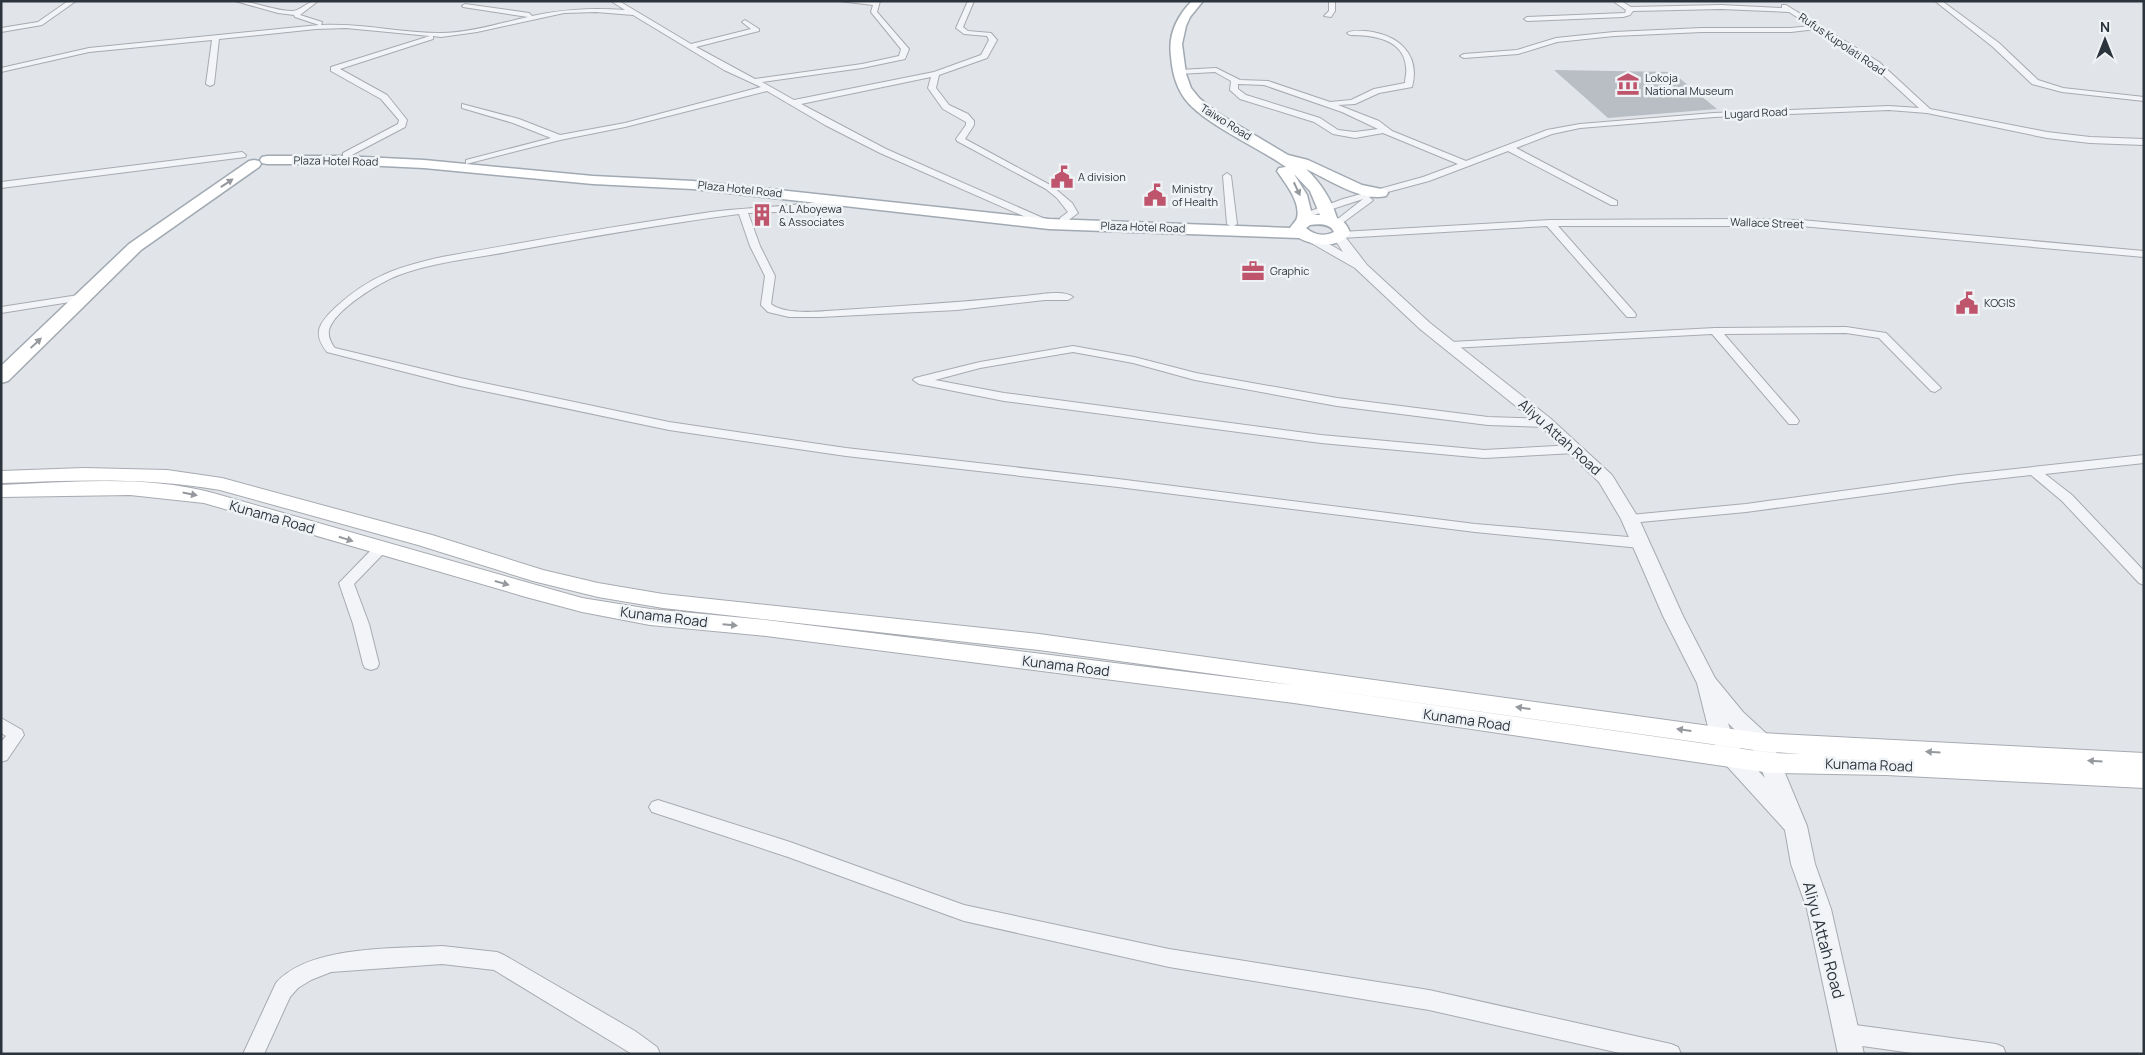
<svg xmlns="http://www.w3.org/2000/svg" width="2145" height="1055" font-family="Manrope,sans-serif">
	<rect width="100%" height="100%" fill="#e1e4e8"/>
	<path fill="#b9bec4" d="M1554 70 1672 72 1717 109 1608 118Z"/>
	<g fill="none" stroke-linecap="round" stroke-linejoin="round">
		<defs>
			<path id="minor" d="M68 1H76L42 25 1 32V28L38 22Z
				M235 1C255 1 273 11 293 11 302 10 306 1 318 1L300 15 322 22 321 25C362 23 401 33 441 33 469 33 500 23 528 17L463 7 462 6 465 4 529 13 532 16C565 9 591 8 625 10L611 1H619L691 44 751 29 742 22 745 20 759 29V31L696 47 755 79 862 64 899 56 901 49 871 12 873 5 839 1H880L877 12 909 49 905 59 862 68 762 82 794 100 934 72 981 55 989 40 987 36 964 34 956 28 968 1H974L963 27 968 31 991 33 997 40 987 58 939 75 936 88 949 105 968 114 974 121V125L965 139 1052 186 1072 203 1078 213 1066 222H1060V218L1068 212 1057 198 1046 189 957 141 956 139 966 125V122L943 109 928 88 931 77 801 104 886 149 1052 222V226H1046L880 153 825 125 767 91 625 127 560 140 466 164V160L551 138 513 123 462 108V104L519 119 560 135 625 123 761 87 724 70 633 15 596 12 564 13 477 32 441 37 433 36V39L340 69 387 95 407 120 405 127 346 158 343 157V153L398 124 399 120 381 99 331 71V67L430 36 346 28 316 29 219 39 214 84 210 86 206 84 212 40 89 52 1 72V68L89 48 319 25 295 17 294 15 278 13Z
				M1329 1H1335V11L1331 17 1324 16 1329 11Z
				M1613 1H1621L1631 7 1721 5 1782 8V5H1786L1879 62 1930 109 2047 132 2090 137 2144 139V145L2090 143 2047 138 1927 113 1889 110 1714 117 1580 128 1552 134 1516 148 1617 201V205H1611L1508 151 1429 181 1369 197 1373 200 1371 202 1337 227 1334 226V222L1363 199 1308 217H1302L1300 215 1343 199 1423 177 1458 164 1383 133 1355 138 1333 134 1314 122 1240 99 1230 90 1231 81 1215 72 1179 74 1175 72 1179 70 1216 68 1240 80 1268 81 1330 102 1351 100 1374 89 1405 83C1405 78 1407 73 1406 67 1404 39 1373 35 1350 35L1347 33C1352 30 1359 31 1365 31 1397 34 1421 53 1412 87L1379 93 1355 104 1338 105 1379 121 1392 131 1466 161 1547 130 1580 124 1714 113 1889 106 1919 108 1873 66 1816 29 1791 32H1702L1614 36 1557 42 1518 54 1464 58 1460 56 1464 54 1517 50 1556 38 1614 32 1702 28H1791L1811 26 1789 12 1721 9 1633 11 1630 15 1623 17 1527 21 1524 19 1527 17 1625 13 1626 10ZM1238 84 1264 85 1342 112 1378 129 1355 132 1338 130 1320 118 1246 95 1238 89Z
				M1935 1H1942L1999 43 2038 80 2063 88 2144 97V101L2062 92 2032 84 1993 47Z
				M242 152 246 155 245 157 1 188V182Z
				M1227 173 1231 176 1237 224 1232 227 1227 224 1223 176Z
				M842 197 847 200 845 202 804 211 748 213 760 246 775 276 771 304C786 316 824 311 842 310 906 306 969 302 1033 295 1043 294 1065 290 1073 297L1068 300H1045L957 310 820 317H789L768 312 761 305 765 276 750 246 739 214C661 224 584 238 507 252 471 259 434 262 399 275 380 282 334 310 329 330 328 337 331 343 335 348L460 378 669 422 846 448 1118 479 1475 524 1640 538 1645 540 1647 543 1645 546 1640 548 1475 532 1118 487 846 456 669 430 460 386 327 352C312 333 319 323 336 307 370 276 397 267 442 257 531 241 621 225 711 212 755 206 799 208 842 197Z
				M1739 219 1801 220 2144 251V257L1801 226H1558L1635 313 1636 315 1635 317H1627L1547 226 1341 238 1336 235 1341 232 1550 220Z
				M85 294 89 295 90 297 89 299 1 313V307Z
				M1846 327 1886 333 1941 388 1935 392 1931 391 1879 338 1846 333 1724 334 1797 418 1799 421 1797 424H1789L1712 334 1451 348 1445 345 1451 342 1715 328Z
				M1073 346 1134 357 1196 373 1337 398 1488 417 1547 419 1553 423 1547 427 1488 425 1337 406 1195 380 1133 363 1073 352 980 368 935 380 1004 393 1321 435 1484 450 1575 445 1581 449 1575 453 1484 458 1321 443 1004 401 919 384 913 380 915 378 980 362Z
				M2144 455V463L2045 474 2072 495 2144 571V585L2139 583 2062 501 2031 475 1959 483 1746 512 1630 523 1625 522 1623 519 1625 516 1630 515 1746 504 1959 475Z
				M380 544 385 546 387 549 385 552 354 584 369 624 379 664 377 668 371 670 365 668 363 664 353 624 339 583 375 546Z
				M1 718 22 730 24 735 7 760 1 762V742L6 736 1 733Z
				M658 800 790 842 964 905 1169 949 1429 990 1671 1044 1678 1047 1681 1054H1624L1429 1010 1169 967 964 921 788 857 652 812 649 807 652 802Z
				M442 946 497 952 504 955 635 1031 657 1047 660 1054H632L494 970 442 964 331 972 311 980 298 988 290 997 264 1054H243L276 983C310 945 393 949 442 946Z
				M1848 1024 1996 1044 2003 1047 2006 1054H1919L1848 1044 1841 1041 1838 1034 1841 1027Z"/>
			<path id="tertiary" d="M1310 233 1343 252 1333 237 1339 233 1343 234 1367 265 1430 323 1550 418 1612 475 1639 519 1683 616 1715 678 1743 712 1769 736 1772 742 1807 826 1815 864 1831 909 1864 1054H1838L1807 909 1791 864 1785 830 1725 764 1710 735 1697 683 1663 616 1621 519 1599 482 1538 424 1420 329 1355 268 1306 240 1304 237ZM1728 723 1752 747 1765 778C1749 761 1735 747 1728 723Z"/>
			<path id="secondary" d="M84 468 167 470 222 478 432 535 543 570 598 583 663 594 1039 634 1761 733 2144 753V788L1886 775 1771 773 1294 703 766 636 650 625 582 612 526 597 204 503 130 495 1 497V485C70 482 145 475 213 493L582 598 650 609 766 620 1293 685 1039 650 663 608 598 597 533 581 418 545 220 490C147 477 75 480 1 483V471ZM1299 686 1761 751 1801 754 1771 753Z"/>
			<path id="primary" d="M1192 1H1203L1190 17 1186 26 1182 44 1186 74 1191 88 1199 98 1216 112 1288 155 1308 160 1362 185 1386 190 1388 193 1386 196C1361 202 1328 179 1306 169 1321 183 1331 199 1337 218 1344 221 1348 226 1350 233 1339 249 1314 246 1299 238L1049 229 693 189 593 184 424 168 342 164H267L262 163 260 160 262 157 267 156H342L424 160 593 176 693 181 1049 219 1290 228C1292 225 1296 221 1297 218 1301 202 1285 183 1277 171L1279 168 1286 167C1258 147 1204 124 1185 99 1176 87 1172 71 1171 56 1168 35 1177 16 1192 1ZM1294 174 1310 191 1320 215H1312L1307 195ZM1310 225C1318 224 1330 223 1334 232 1324 237 1314 235 1306 228Z
				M254 160 259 161 261 164 259 167 141 250 8 381 1 383V366L129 244 249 161Z"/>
		</defs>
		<use href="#minor" stroke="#a7abb1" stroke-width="2"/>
		<use href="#tertiary" stroke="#a7abb1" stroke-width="2"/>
		<use href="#secondary" stroke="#a7abb1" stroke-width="2"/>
		<use href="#primary" stroke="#a1a9b2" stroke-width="3"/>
		<use href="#minor" fill="#f3f4f7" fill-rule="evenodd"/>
		<use href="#tertiary" fill="#f3f4f7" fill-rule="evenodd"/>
		<use href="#secondary" fill="#fff" fill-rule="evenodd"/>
		<use href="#primary" fill="#fff" fill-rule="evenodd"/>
	</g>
	<defs><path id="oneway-solid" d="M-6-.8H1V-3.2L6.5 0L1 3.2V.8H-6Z" transform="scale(1.25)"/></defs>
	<g fill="#95999e">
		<use href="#oneway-solid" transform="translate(227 183) rotate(-34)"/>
		<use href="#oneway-solid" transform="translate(1297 189) rotate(65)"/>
		<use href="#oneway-solid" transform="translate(36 343) rotate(-43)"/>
		<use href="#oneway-solid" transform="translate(190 494) rotate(11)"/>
		<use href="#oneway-solid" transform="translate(346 539) rotate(17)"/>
		<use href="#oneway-solid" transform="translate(502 583) rotate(16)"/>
		<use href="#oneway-solid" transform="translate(730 625) rotate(5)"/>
		<use href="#oneway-solid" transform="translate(1523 708) rotate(-172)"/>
		<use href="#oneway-solid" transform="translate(1684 730) rotate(-172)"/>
		<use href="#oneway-solid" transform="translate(1933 752) rotate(-177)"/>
		<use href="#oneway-solid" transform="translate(2095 761) rotate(-177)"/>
	</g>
	<defs>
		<symbol id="museum-bare" viewBox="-9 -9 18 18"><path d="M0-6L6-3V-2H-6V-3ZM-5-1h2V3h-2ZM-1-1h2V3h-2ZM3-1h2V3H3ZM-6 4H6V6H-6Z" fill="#bf546d" stroke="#f0f3f5" stroke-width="2.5" paint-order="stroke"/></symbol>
		<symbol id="civic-bare" viewBox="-9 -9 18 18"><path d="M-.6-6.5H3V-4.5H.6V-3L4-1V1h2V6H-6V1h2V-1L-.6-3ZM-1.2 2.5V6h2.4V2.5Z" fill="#bf546d" stroke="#f0f3f5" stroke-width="2.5" paint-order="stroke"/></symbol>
		<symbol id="building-bare" viewBox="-9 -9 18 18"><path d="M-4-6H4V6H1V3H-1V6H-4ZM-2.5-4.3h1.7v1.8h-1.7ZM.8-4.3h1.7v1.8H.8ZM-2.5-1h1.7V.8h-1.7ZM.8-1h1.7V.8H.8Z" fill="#bf546d" stroke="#f0f3f5" stroke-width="2.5" paint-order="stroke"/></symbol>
		<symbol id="office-bare" viewBox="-9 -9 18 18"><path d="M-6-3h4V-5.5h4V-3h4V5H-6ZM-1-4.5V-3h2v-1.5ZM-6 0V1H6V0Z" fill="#bf546d" stroke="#f0f3f5" stroke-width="2.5" paint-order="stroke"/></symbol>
	</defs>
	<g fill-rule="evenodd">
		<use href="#museum-bare" x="1612" y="68" width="32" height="32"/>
		<use href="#civic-bare" x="1046" y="161" width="32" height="32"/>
		<use href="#civic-bare" x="1139" y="179" width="32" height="32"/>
		<use href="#building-bare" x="746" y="199" width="32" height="32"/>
		<use href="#office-bare" x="1237" y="255" width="32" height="32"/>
		<use href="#civic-bare" x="1951" y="287" width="32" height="32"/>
	</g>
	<g text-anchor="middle" stroke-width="5" stroke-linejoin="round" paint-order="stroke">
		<g font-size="11" fill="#2b333d" stroke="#f0f3f5">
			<text transform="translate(1842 44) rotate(34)" y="4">Rufus Kupolati Road</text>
			<text transform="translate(1756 113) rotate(-3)" y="4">Lugard Road</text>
			<text transform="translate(1226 122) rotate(32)" y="4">Taiwo Road</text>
			<text transform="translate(336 161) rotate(1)" y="4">Plaza Hotel Road</text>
			<text transform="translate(740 189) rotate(6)" y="4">Plaza Hotel Road</text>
			<text transform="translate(1767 223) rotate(2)" y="4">Wallace Street</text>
			<text transform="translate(1143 227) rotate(2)" y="4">Plaza Hotel Road</text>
		</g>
		<g font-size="11" fill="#2b333d" stroke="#f0f3f5" text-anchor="start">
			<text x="1645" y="82">Lokoja<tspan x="1645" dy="13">National Museum</tspan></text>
			<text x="1078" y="181">A division</text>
			<text x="1172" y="193">Ministry<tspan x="1172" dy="13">of Health</tspan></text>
			<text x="779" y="213">A.L Aboyewa<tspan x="779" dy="13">&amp; Associates</tspan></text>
			<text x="1270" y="275">Graphic</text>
			<text x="1984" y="307">KOGIS</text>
		</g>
		<g font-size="14" fill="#2b333d" stroke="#f0f3f5">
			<text transform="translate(1560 437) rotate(42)" y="5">Aliyu Attah Road</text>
			<text transform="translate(272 517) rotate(16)" y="5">Kunama Road</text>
			<text transform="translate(664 617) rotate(7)" y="5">Kunama Road</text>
			<text transform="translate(1066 666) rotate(7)" y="5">Kunama Road</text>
			<text transform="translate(1467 720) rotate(8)" y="5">Kunama Road</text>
			<text transform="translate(1869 765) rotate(2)" y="5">Kunama Road</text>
		</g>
		<g font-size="16" fill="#2b333d" stroke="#f0f3f5">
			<text transform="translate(1824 940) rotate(75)" y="6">Aliyu Attah Road</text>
		</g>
	</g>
	<rect width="2145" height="1055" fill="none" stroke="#2b333d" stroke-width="5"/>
	<g transform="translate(2105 40)" stroke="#f0f3f5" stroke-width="4" paint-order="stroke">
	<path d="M0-4L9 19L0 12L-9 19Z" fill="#2b333d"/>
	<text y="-8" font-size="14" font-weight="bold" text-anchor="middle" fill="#2b333d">N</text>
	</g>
</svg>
